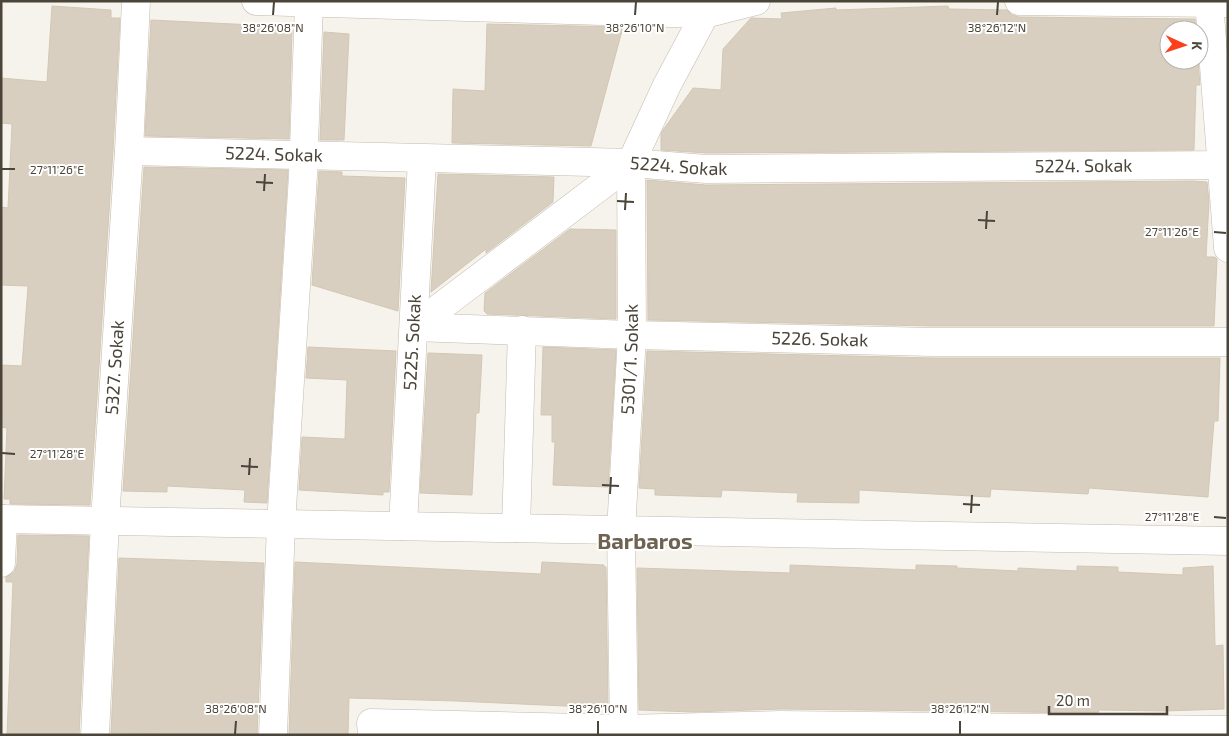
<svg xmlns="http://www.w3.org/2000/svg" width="1229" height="736" font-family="'Exo 2',sans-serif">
	<rect width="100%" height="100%" fill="#f6f3ec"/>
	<path fill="#d8cfc1" stroke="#d3c7b4" d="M52 6 111 10V18H120L113 150 90 505 10 504V499H4L7 428 1 427V365L22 366 28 286 1 285V207L8 208 12 124 1 123V78L47 82Z
		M948 6 949 9 1007 10 1012 15 1019 17 1195 19 1196 30H1169V60H1198L1200 85H1196L1194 150 707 153 661 150V134L663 130 693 88 721 90 723 49 751 18 782 19 781 13 836 8V10Z
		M151 20 274 26V29L292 30 289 139 145 136Z
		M487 24 623 27 591 146 452 143 453 89 485 91Z
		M324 32 349 34 344 140H320Z
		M144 167 288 170 267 503 244 502 245 490 167 486V492L123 491Z
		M319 171 342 172V176L405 178 398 311 312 285Z
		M438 174 554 177 553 202 486 253V249L431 292Z
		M647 180 706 185 1193 181 1207 182 1209 202 1206 257H1215L1217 259 1214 326H933L648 320Z
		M570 229 616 230V319L487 314 484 311 485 293Z
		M308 347 396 351 389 492H383V495L299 490 302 437 345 439 347 380 306 378Z
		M543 347 616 350 608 487 553 485 555 442H552V415H541Z
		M647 351 933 358H1220L1218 421H1214L1208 497 1089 488 1088 494 991 489 990 497 859 490V503L797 502 798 493 722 490 721 497 655 495V489L639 488Z
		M428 353 482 355 479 413H476L472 495 420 493Z
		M18 535 89 536 79 735H7L13 582H6V577L14 572 17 564Z
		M119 558 264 563 257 735 111 733Z
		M295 562 541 574 542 562 604 565V567H606L608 708 456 701 349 698 348 735H289Z
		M790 565 916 570V565L957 566V568L1018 571V568L1077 571V566L1118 567V572L1183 575V568L1213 566 1215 646 1223 645 1224 709 1165 711 1099 710 1098 713 781 709 692 712 639 710 637 568 790 573Z"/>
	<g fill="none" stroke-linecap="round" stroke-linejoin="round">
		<defs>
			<g id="minor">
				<path d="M256 1 705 14 756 1"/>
				<path d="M1019 1 1226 3"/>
				<path d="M1209 1 1228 248"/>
				<path id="s1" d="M129 151 631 163 706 169 1228 165"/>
				<path id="s2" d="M414 327 632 335 933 342H1228"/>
				<path d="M414 327 631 163"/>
				<path d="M1 519 1228 541"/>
				<path id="s3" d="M403 526 422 159"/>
				<path d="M516 528 522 330"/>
				<path d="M1 563 3 519"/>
				<path id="s4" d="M95 735 105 521 129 151 136 1"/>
				<path d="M273 735 281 524 303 175 309 3"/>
				<path d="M372 735 371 723 624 729 781 725 1228 730"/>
				<path id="s5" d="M624 735 621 531 632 335 631 163 667 85 705 14 708 1"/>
			</g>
		</defs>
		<use href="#minor" stroke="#c2bbae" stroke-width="29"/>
		<use href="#minor" stroke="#fff" stroke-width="28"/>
	</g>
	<path fill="none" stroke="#4b4439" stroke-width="2" d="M273 15 274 2M635 15 636 2M997 15 998 2M2 169H15M256 182 273 183M264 191 265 174M617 201 634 202M625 210 626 193M978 220 995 221M986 229 987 211M1214 232 1226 233M2 453 15 454M241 466 258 467M249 475 250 458M602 485 619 486M610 494 611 477M963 504 980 505M971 513 972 495M1214 517 1226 518M235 734 236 721M598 734V721M960 734V721"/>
	<g text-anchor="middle" stroke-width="4" stroke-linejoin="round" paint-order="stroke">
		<g font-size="18" fill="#4b4439" stroke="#fff">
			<text dy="6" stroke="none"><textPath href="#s1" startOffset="145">5224. Sokak</textPath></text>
			<text dy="6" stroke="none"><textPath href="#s1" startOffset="550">5224. Sokak</textPath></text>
			<text dy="6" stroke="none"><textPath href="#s1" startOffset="955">5224. Sokak</textPath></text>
			<text dy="6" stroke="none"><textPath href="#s2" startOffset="406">5226. Sokak</textPath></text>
			<text dy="6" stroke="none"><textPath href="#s3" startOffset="184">5225. Sokak</textPath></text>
			<text dy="6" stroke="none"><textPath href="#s5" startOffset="376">5301/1. Sokak</textPath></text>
			<text dy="6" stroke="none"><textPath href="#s4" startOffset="368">5327. Sokak</textPath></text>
		</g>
		<g font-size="22" font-weight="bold" fill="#6e6250" stroke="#fff">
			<text x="645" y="549">Barbaros</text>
		</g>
	</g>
	<g font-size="12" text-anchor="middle" fill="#4b4439" stroke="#fff" stroke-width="4" stroke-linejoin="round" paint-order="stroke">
		<text x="273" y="32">38°26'08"N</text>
		<text x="635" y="32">38°26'10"N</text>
		<text x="997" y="32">38°26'12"N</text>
		<text x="57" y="174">27°11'26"E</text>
		<text x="1172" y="236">27°11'26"E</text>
		<text x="57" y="458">27°11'28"E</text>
		<text x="1172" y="521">27°11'28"E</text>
		<text x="236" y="713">38°26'08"N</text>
		<text x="598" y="713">38°26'10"N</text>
		<text x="960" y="713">38°26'12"N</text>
	</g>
	<rect width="1229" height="736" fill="none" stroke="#4b4439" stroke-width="5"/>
	<g transform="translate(1184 45) rotate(93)"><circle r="24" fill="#ffffff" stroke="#b7b4b0"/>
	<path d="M0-4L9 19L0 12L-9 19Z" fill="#fc3f1d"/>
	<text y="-8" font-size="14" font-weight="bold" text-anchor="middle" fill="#4b4439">K</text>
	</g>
	<path d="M1049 706v8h118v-8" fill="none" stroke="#4b4439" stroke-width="2.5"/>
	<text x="1056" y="706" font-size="15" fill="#4b4439" stroke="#ffffff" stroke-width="4" paint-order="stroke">20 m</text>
</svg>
